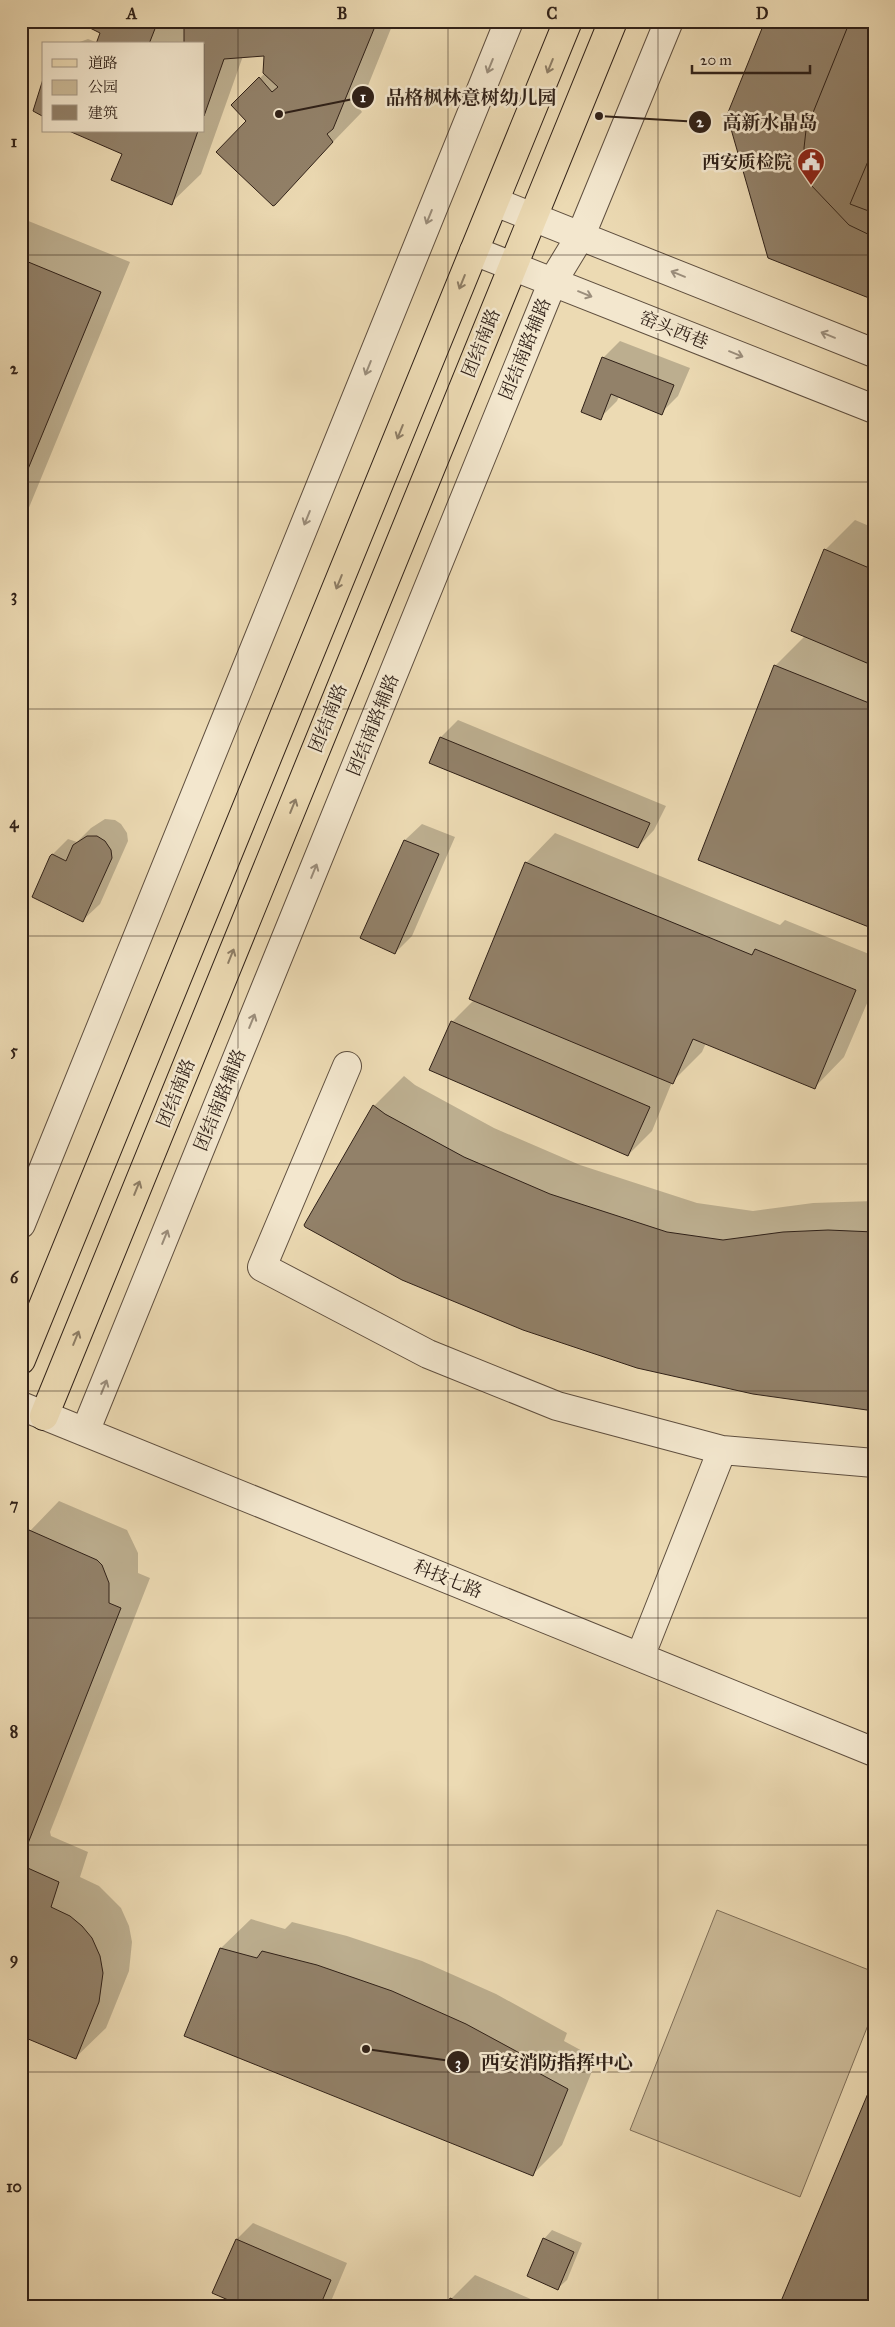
<svg xmlns="http://www.w3.org/2000/svg" width="895" height="2327" font-family="'IM FELL Great Primer','Noto Serif SC',serif">
	<rect width="100%" height="100%" fill="#ecdab3"/>
	<filter id="stains"><feTurbulence type="fractalNoise" baseFrequency=".004" numOctaves="4"/><feColorMatrix values="0 0 0 0 .2 0 0 0 0 .09 0 0 0 0 .02 0 0 0 .5 -.17"/></filter>
	<radialGradient id="worn" r=".72"><stop offset=".6" stop-color="#630" stop-opacity="0"/><stop offset="1" stop-color="#630" stop-opacity=".3"/></radialGradient>
	<path fill="#cb9" stroke="#7e6e58" d="M717 1910 874 1972V2010L800 2197 630 2130Z"/>
	<path fill="#0003" d="M79 21H175L184 25V21H394L363 98 356 104 362 112 302 174 233 105 265 73 266 54 243 56 201 174 171 203 123 153 72 131H204V44H74L88 39 98 43 102 32Z
		M21 218 130 262 21 527Z
		M620 341 690 368 678 396 661 413 619 396 617 401 600 418 603 358Z
		M855 520 874 528V928L699 859 775 666 805 636 825 550Z
		M458 720 666 806 654 830 638 847 431 762 441 737Z
		M105 819 115 820 121 824 127 833 128 841 100 904 83 920 51 856 68 839 77 842 91 828Z
		M422 824 455 837 412 936 395 953 405 840Z
		M555 833 780 925 785 920 874 956V987L844 1057 815 1087 706 1043 702 1052 672 1082 652 1131 628 1155 452 1022 474 1000 526 863Z
		M404 1076 415 1085 494 1128 580 1165 697 1203 753 1211 813 1203 874 1201V1409L305 1225 374 1106Z
		M59 1501 127 1530 138 1553V1573L150 1578 50 1832 51 1836 88 1852 80 1877 99 1886 121 1908 129 1926 132 1942 129 1971 106 2028 76 2057 21 2035V1552L30 1531Z
		M251 1919 285 1929 292 1922 347 1936 422 1961 496 1994 567 2033 564 2041 597 2059 562 2145 532 2175 221 1948Z
		M253 2223 347 2263 329 2306H245L237 2239Z
		M552 2230 582 2243 567 2280 558 2288 544 2239Z
		M475 2275 547 2306H448L451 2299Z"/>
	<path fill="#928169" stroke="#302118" d="M76 21H158L149 44H96L100 33Z
		M184 21H387L384 28 376 24 333 129 327 134 333 142 275 205 273 206 216 152 246 121 231 105 259 77 272 92 278 87 263 73 264 56 224 59 204 116V44H184Z
		M765 21H874V300L768 258 727 115Z
		M850 21H874V237L849 225 810 184 806 172 804 148 806 130Z
		M44 76V117L33 111Z
		M69 131H198L172 205 111 180 122 154Z
		M874 147V213L850 204Z
		M21 259 101 292 21 486Z
		M602 357 674 385 662 415 611 394 601 420 581 412Z
		M824 549 874 570V666L791 631Z
		M774 665 874 705V929L698 860Z
		M440 737 650 823 645 834 638 848 429 763Z
		M87 836H97L105 841 111 850 112 858 83 922 32 897 50 856 52 854 66 861 73 845Z
		M404 840 439 854 395 954 360 938Z
		M525 862 752 955 755 949 856 990 815 1089 693 1039 673 1084 469 999Z
		M451 1021 650 1107 628 1156 429 1070Z
		M373 1105 385 1114 464 1157 550 1194 667 1232 723 1240 783 1232 828 1230 874 1232V1411L753 1394 637 1368 523 1330 402 1280 305 1227 304 1225Z
		M29 1530 97 1560 102 1565 109 1583V1603L121 1608 21 1861V1548Z
		M21 1865 59 1882 51 1907 70 1916 82 1926 92 1938 100 1956 103 1973 99 2002 76 2059 21 2036Z
		M220 1948 257 1958 262 1951 317 1965 392 1991 466 2024 538 2063 535 2071 568 2089 533 2176 184 2036Z
		M874 2079V2298L871 2306H779Z
		M543 2238 574 2252 558 2290 527 2276Z
		M236 2239 331 2280 320 2306H242L212 2293Z
		M450 2298 468 2306H447Z"/>
	<g fill="none" stroke-linecap="round" stroke-linejoin="round">
		<defs>
			<path id="minor" d="M495 202 874 353
				M474 251 874 409
				M347 1066 262 1267 428 1354 557 1406 722 1450 874 1463
				M21 1224 509 21
				M21 1406 874 1752
				M85 1432 553 281 581 235 669 21
				M640 1657 722 1450"/>
			<path id="major" d="M21 1360 568 21
				M44 1416 613 21"/>
		</defs>
		<use href="#minor" stroke="#5f4f3f" stroke-width="30"/>
		<use href="#major" stroke="#302118" stroke-width="30"/>
		<use href="#minor" stroke="#f3e7ce" stroke-width="28"/>
		<use href="#major" stroke="#ecdab3" stroke-width="28"/>
	</g>
	<defs><path id="oneway-shaft" d="M-6 0H5M1.5-3L5.5 0L1.5 3" fill="none" stroke-width="1.6" stroke-linecap="round" stroke-linejoin="round" transform="scale(1.25)"/></defs>
	<g stroke="#9b8e7c">
		<use href="#oneway-shaft" transform="translate(490 66) rotate(112)"/>
		<use href="#oneway-shaft" transform="translate(429 217) rotate(112)"/>
		<use href="#oneway-shaft" transform="translate(678 274) rotate(-158)"/>
		<use href="#oneway-shaft" transform="translate(585 294) rotate(22)"/>
		<use href="#oneway-shaft" transform="translate(828 335) rotate(-158)"/>
		<use href="#oneway-shaft" transform="translate(736 354) rotate(22)"/>
		<use href="#oneway-shaft" transform="translate(368 368) rotate(112)"/>
		<use href="#oneway-shaft" transform="translate(307 518) rotate(112)"/>
		<use href="#oneway-shaft" transform="translate(314 871) rotate(-68)"/>
		<use href="#oneway-shaft" transform="translate(252 1021) rotate(-68)"/>
		<use href="#oneway-shaft" transform="translate(165 1237) rotate(-68)"/>
		<use href="#oneway-shaft" transform="translate(104 1387) rotate(-68)"/>
	</g>
	<g stroke="#8e7e66">
		<use href="#oneway-shaft" transform="translate(550 66) rotate(112)"/>
		<use href="#oneway-shaft" transform="translate(462 282) rotate(112)"/>
		<use href="#oneway-shaft" transform="translate(400 432) rotate(112)"/>
		<use href="#oneway-shaft" transform="translate(339 582) rotate(112)"/>
		<use href="#oneway-shaft" transform="translate(293 806) rotate(-68)"/>
		<use href="#oneway-shaft" transform="translate(231 956) rotate(-68)"/>
		<use href="#oneway-shaft" transform="translate(137 1188) rotate(-68)"/>
		<use href="#oneway-shaft" transform="translate(76 1338) rotate(-68)"/>
	</g>
	<path fill="none" stroke="#302118" stroke-width="1" stroke-opacity="0.55" d="M238 21V2306M448 21V2306M658 21V2306M21 255H874M21 482H874M21 709H874M21 936H874M21 1164H874M21 1391H874M21 1618H874M21 1845H874M21 2072H874"/>
	<defs>
		<symbol id="civic-pin" viewBox="-11 -11 22 30"><path d="M0 17L-7.5 6A9.5 9.5 0 1 1 7.5 6Z" fill="#8f2418" stroke="#f3e7ce"/><path d="M-.6-6.5H3V-4.5H.6V-3L4-1V1h2V6H-6V1h2V-1L-.6-3ZM-1.2 2.5V6h2.4V2.5Z" fill="#fff"/></symbol>
	</defs>
	<g fill-rule="evenodd">
		<use href="#civic-pin" x="795" y="146" width="32" height="43"/>
	</g>
	<g text-anchor="middle" stroke-width="5" stroke-linejoin="round" paint-order="stroke">
		<g font-size="18" font-weight="bold" fill="#302118" stroke="#f3e7ce" text-anchor="end">
			<text x="792" y="168">西安质检院</text>
		</g>
		<g font-size="18" fill="#302118" stroke="#f3e7ce">
			<text transform="translate(674 330) rotate(22)" y="6">窑头西巷</text>
			<text transform="translate(481 343) rotate(-68)" y="6">团结南路</text>
			<text transform="translate(525 349) rotate(-68)" y="6">团结南路辅路</text>
			<text transform="translate(328 718) rotate(-68)" y="6">团结南路</text>
			<text transform="translate(373 725) rotate(-68)" y="6">团结南路辅路</text>
			<text transform="translate(176 1093) rotate(-68)" y="6">团结南路</text>
			<text transform="translate(220 1100) rotate(-68)" y="6">团结南路辅路</text>
			<text transform="translate(448 1579) rotate(22)" y="6">科技七路</text>
		</g>
	</g>
	<path fill="none" stroke="#302118" stroke-width="2" d="M279 114L363 97M599 116L700 122M366 2049L458 2062"/>
	<g fill="#302118" stroke="#f3e7ce" stroke-width="2">
		<circle cx="279" cy="114" r="5"/>
		<circle cx="599" cy="116" r="5"/>
		<circle cx="366" cy="2049" r="5"/>
		<circle cx="363" cy="97" r="12"/>
		<circle cx="700" cy="122" r="12"/>
		<circle cx="458" cy="2062" r="12"/>
	</g>
	<g font-size="15" text-anchor="middle" font-weight="bold" fill="#fff">
		<text x="363" y="102">1</text>
		<text x="700" y="127">2</text>
		<text x="458" y="2068">3</text>
	</g>
	<g font-size="19" text-anchor="middle" font-weight="bold" fill="#302118" stroke="#f3e7ce" stroke-width="5" stroke-linejoin="round" paint-order="stroke">
		<text x="471" y="104">品格枫林意树幼儿园</text>
		<text x="770" y="129">高新水晶岛</text>
		<text x="557" y="2069">西安消防指挥中心</text>
	</g>
	<rect width="895" height="2327" fill="none" stroke="#ecdab3" stroke-width="55"/>
	<rect x="42" y="42" width="162" height="90" fill="#f3e7ce" stroke="#a59885"/>
	<rect x="52" y="59" width="25" height="8" fill="#ecdab3" stroke="#a59885"/>
	<text x="88" y="68" font-size="15" fill="#302118">道路</text>
	<rect x="52" y="80" width="25" height="15" fill="#ccbb99" stroke="#a59885"/>
	<text x="88" y="92" font-size="15" fill="#302118">公园</text>
	<rect x="52" y="105" width="25" height="15" fill="#928169" stroke="#a59885"/>
	<text x="88" y="118" font-size="15" fill="#302118">建筑</text>
	<path d="M692 65v8h118v-8" fill="none" stroke="#302118" stroke-width="2.5"/>
	<text x="700" y="65" font-size="15" fill="#302118" stroke="#f3e7ce" stroke-width="4" paint-order="stroke">20 m</text>
	<rect x="28" y="28" width="840" height="2272" fill="none" stroke="#302118" stroke-width="2"/>
	<g font-size="16" text-anchor="middle" font-weight="bold" fill="#302118">
		<text x="132" y="19">A</text>
		<text x="342" y="19">B</text>
		<text x="552" y="19">C</text>
		<text x="762" y="19">D</text>
		<text x="14" y="147">1</text>
		<text x="14" y="374">2</text>
		<text x="14" y="601">3</text>
		<text x="14" y="828">4</text>
		<text x="14" y="1056">5</text>
		<text x="14" y="1283">6</text>
		<text x="14" y="1510">7</text>
		<text x="14" y="1737">8</text>
		<text x="14" y="1964">9</text>
		<text x="14" y="2192">10</text>
	</g>
	<rect width="100%" height="100%" filter="url(#stains)"/>
	<rect width="100%" height="100%" fill="url(#worn)"/>
</svg>
